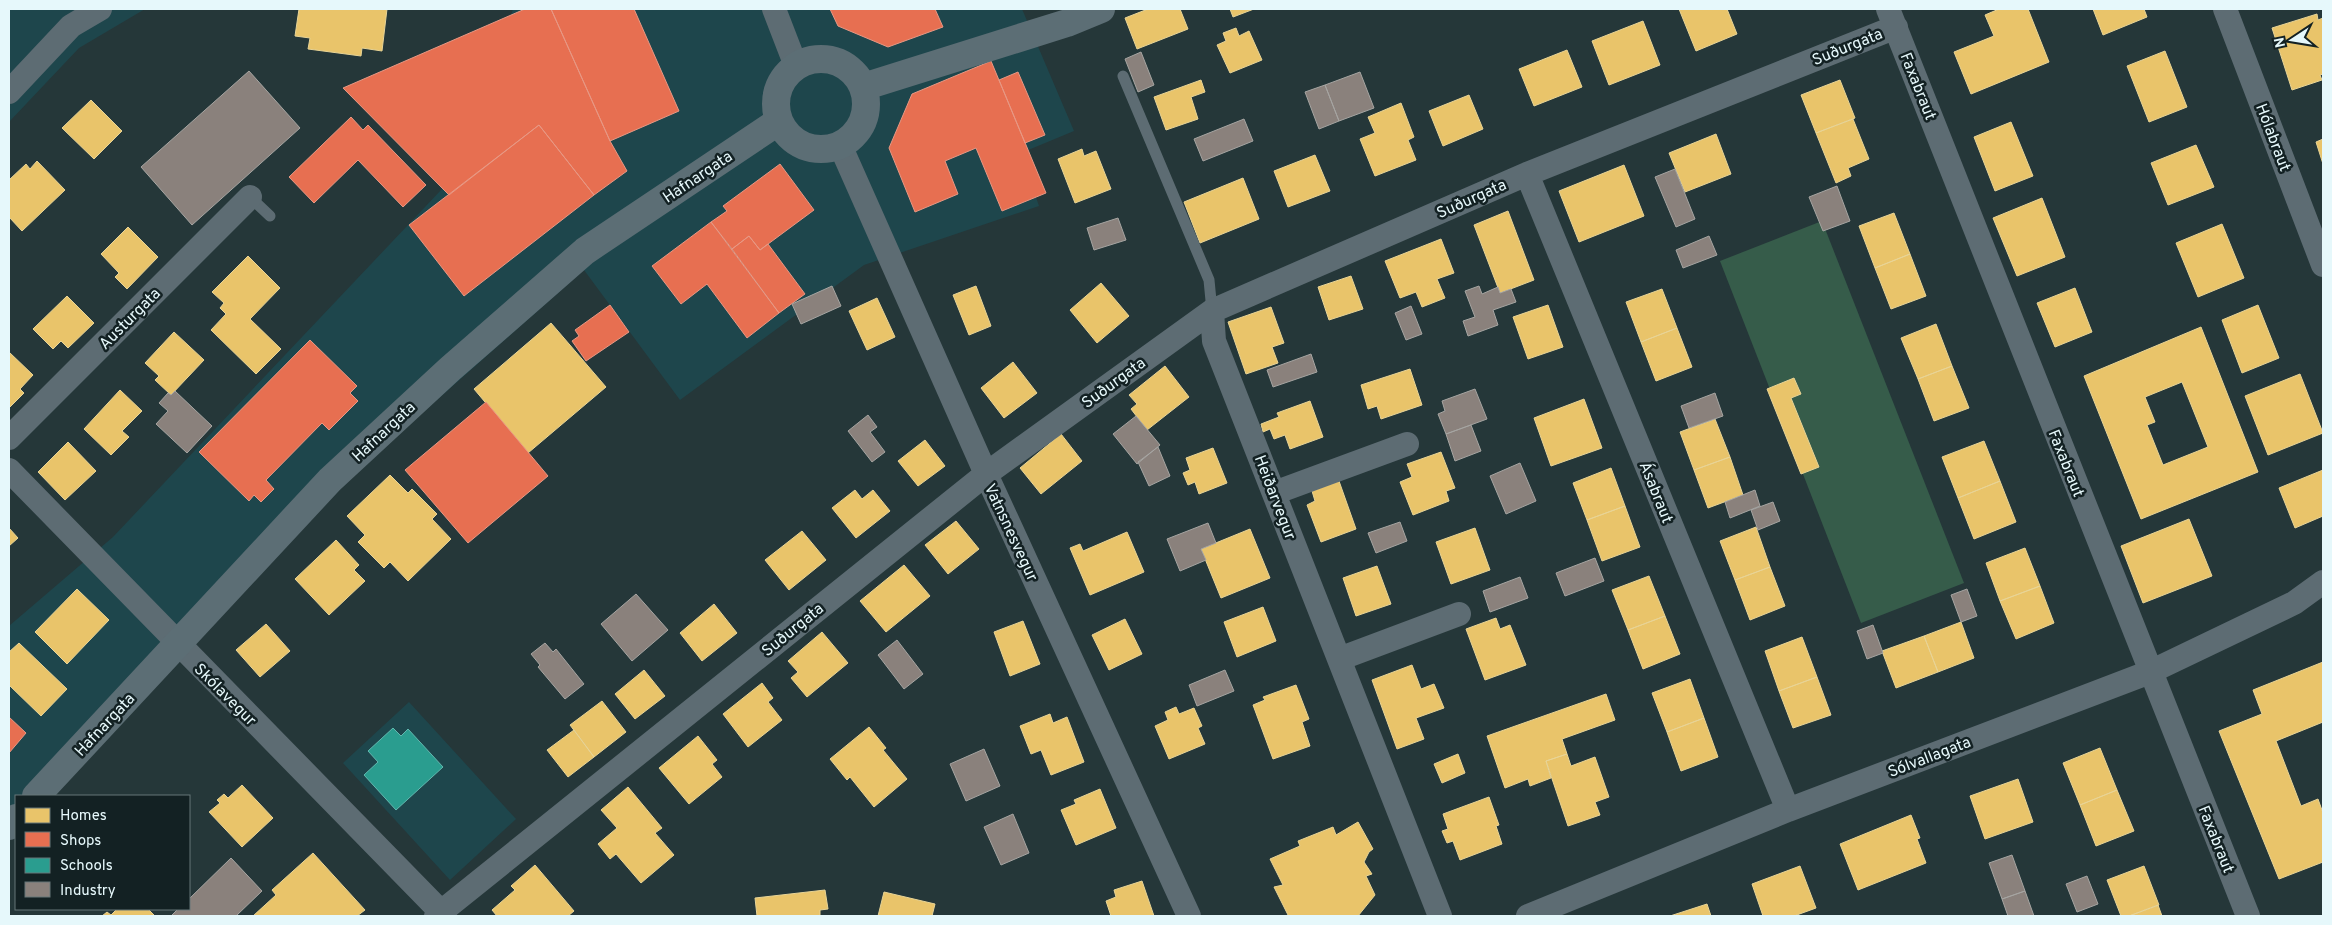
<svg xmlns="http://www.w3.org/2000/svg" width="2332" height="925" font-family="Overpass,sans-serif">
	<rect width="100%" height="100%" fill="#253739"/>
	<path fill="#1e464c" d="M9 9H145L79 48 9 122Z
		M513 9H1022L1074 131 1021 153 1039 206 864 265 680 400 584 270 353 474 46 796H16V828L9 836V626L113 537 460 170Z
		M409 702 516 819 450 880 343 763Z"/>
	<path fill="#365c4a" d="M1822 221 1964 583 1861 623 1720 261Z"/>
	<path fill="#e9c46a" stroke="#e8d496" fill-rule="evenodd" d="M299 9H387L382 51 362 48 361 56 308 49 310 38 295 36Z
		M1148 9H1180L1188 29 1137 49 1125 18Z
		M1230 9H1254L1233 17Z
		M1679 9H1727L1737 34 1696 51Z
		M1999 9H2028L2049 62 1971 94 1954 52 1994 36 1985 15Z
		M2093 9H2144L2147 17 2103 35Z
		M2317 14 2318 20 2323 18V74L2320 75 2322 80 2292 90 2272 28Z
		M1643 21 1660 65 1609 85 1592 41Z
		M1236 28 1239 36 1249 31 1262 60 1230 73 1217 45 1226 41 1223 33Z
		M1567 50 1582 87 1534 106 1519 69Z
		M2165 51 2187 107 2149 122 2127 66Z
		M1201 80 1205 92 1191 97 1198 119 1166 130 1154 97Z
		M1840 80 1855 118 1816 133 1801 95Z
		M1469 95 1483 129 1443 146 1429 111Z
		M91 100 122 131 94 159 62 128Z
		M1401 103 1414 137 1408 140 1416 160 1375 176 1360 139 1375 133 1368 117Z
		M1853 119 1869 159 1848 168 1851 176 1836 183 1816 133Z
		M2011 122 2033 176 1995 191 1974 137Z
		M1716 134 1731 174 1685 192 1669 153Z
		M2323 139V164L2316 142Z
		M2196 145 2214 187 2168 205 2151 163Z
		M1082 149 1084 156 1096 151 1111 189 1075 203 1058 159Z
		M1315 155 1330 191 1288 207 1274 171Z
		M37 161 65 190 22 231 9 217V180L26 164 30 169Z
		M1624 165 1644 216 1579 242 1559 191Z
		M1243 178 1259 219 1200 243 1184 202Z
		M2042 198 2065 257 2017 276 1993 218Z
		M1508 211 1534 280 1500 293 1474 225Z
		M1894 213 1910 254 1875 268 1859 226Z
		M2222 224 2244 278 2198 297 2176 243Z
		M128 227 158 257 127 289 115 277 119 273 101 254Z
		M1441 239 1454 273 1437 279 1445 298 1422 307 1416 292 1400 298 1385 261Z
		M1910 254 1926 296 1891 309 1875 268Z
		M248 256 280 288 250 319 281 349 256 374 211 330 226 314 220 308 224 303 212 292Z
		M1351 276 1363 309 1329 320 1318 287Z
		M1101 283 1129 316 1097 343 1070 310Z
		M976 286 991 326 969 335 953 295Z
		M2075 288 2092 332 2055 347 2037 303Z
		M1662 289 1677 328 1641 342 1626 302Z
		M67 296 94 323 68 348 61 341 53 349 33 329Z
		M877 298 895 337 867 350 849 311Z
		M1548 305 1563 347 1528 359 1513 317Z
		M2258 305 2279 358 2242 373 2222 320Z
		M1271 307 1284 343 1272 347 1278 363 1246 374 1228 322Z
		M551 323 606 387 528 453 474 389Z
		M1936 324 1952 366 1918 379 1901 338Z
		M2201 327 2258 472 2141 519 2084 376ZM2182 382 2208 447 2163 465 2147 425 2155 422 2145 397Z
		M1677 328 1692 367 1656 381 1641 342Z
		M174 332 204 360 171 395 155 380 159 376 145 363Z
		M9 352 33 375 20 389 24 393 9 408Z
		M1013 362 1037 393 1004 418 981 388Z
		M1165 366 1189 397 1147 430 1131 409 1137 404 1129 395Z
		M1952 366 1969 408 1934 421 1918 379Z
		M1410 369 1422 405 1381 419 1377 406 1368 409 1361 385Z
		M2300 374 2323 433 2268 455 2245 396Z
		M1794 378 1801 394 1791 398 1819 467 1801 474 1767 389Z
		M120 390 142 411 122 431 129 437 111 455 84 429Z
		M1584 399 1602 448 1551 466 1534 418Z
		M1310 401 1323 437 1290 449 1285 435 1274 439 1270 429 1263 432 1261 424 1279 417 1277 413Z
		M1715 419 1730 457 1694 470 1680 432Z
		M1061 434 1082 461 1041 494 1020 468Z
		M925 440 945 466 918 486 898 461Z
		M1984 441 2000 481 1958 498 1942 457Z
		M68 442 96 471 65 500 38 472Z
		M1213 448 1227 483 1199 494 1195 482 1188 485 1183 473 1190 470 1186 458Z
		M1441 452 1455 488 1446 491 1449 501 1413 515 1400 482 1412 477 1407 464Z
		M1730 457 1743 495 1708 508 1694 470Z
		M1611 468 1625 506 1587 520 1573 483Z
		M2323 470V516L2295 528 2279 488Z
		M390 475 408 493 412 489 437 514 432 519 451 539 408 581 390 562 384 568 358 542 365 535 347 516Z
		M1339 481 1356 529 1321 542 1307 505 1315 501 1312 491Z
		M2000 481 2016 522 1974 539 1958 498Z
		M855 490 862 499 873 490 890 511 856 538 832 508Z
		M1625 506 1640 547 1602 561 1587 520Z
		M2189 519 2212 576 2143 603 2121 546Z
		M956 521 979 549 948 574 925 545Z
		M1756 527 1770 567 1735 580 1720 541Z
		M9 528 18 538 9 546Z
		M1475 528 1490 570 1451 584 1436 542Z
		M1250 529 1270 578 1221 598 1201 549Z
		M802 531 826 560 789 590 765 560Z
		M1127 532 1144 572 1090 595 1070 548 1080 544 1083 551Z
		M336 540 359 565 354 570 365 581 329 615 295 579Z
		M2025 548 2040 586 2000 601 1986 563Z
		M904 565 930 596 886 632 860 601Z
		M1377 566 1391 604 1356 616 1343 578Z
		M1770 567 1785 606 1750 620 1735 580Z
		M1649 576 1665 616 1628 630 1612 590Z
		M2040 586 2054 623 2016 639 2000 601Z
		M77 589 109 620 67 664 35 632Z
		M714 604 737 633 702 661 680 633Z
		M1263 607 1276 641 1237 657 1224 622Z
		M1665 616 1680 654 1643 669 1628 630Z
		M1496 618 1500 629 1510 625 1526 665 1485 680 1466 629Z
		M1125 619 1142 654 1109 670 1092 635Z
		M1023 621 1040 664 1010 676 994 632Z
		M1961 622 1974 658 1938 672 1924 636Z
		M266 624 290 651 260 677 236 650Z
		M822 632 848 663 807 697 791 678 798 672 788 661Z
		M1924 636 1938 672 1896 688 1882 651Z
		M1802 637 1817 677 1779 691 1765 651Z
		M19 643 67 689 41 716 9 685V652Z
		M2323 662V722L2276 741 2301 806 2318 799 2323 813V862L2279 879 2219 731 2262 714 2253 690Z
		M1412 665 1421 689 1434 684 1444 708 1416 718 1424 739 1397 749 1372 680Z
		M644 670 665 696 635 719 615 694Z
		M1817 677 1831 715 1793 728 1779 691Z
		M1690 679 1704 718 1667 732 1652 693Z
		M762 683 773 698 768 702 782 720 748 747 723 714Z
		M1296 685 1309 719 1302 722 1310 746 1273 759 1253 705 1265 700 1263 697Z
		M1606 694 1615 720 1562 739 1567 754 1546 761 1551 778 1530 786 1528 779 1505 788 1487 736Z
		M602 701 626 732 594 757 570 725Z
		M1176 707 1179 714 1194 708 1202 726 1198 728 1205 744 1169 759 1155 726 1168 720 1165 712Z
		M1050 714 1053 723 1067 717 1084 762 1051 775 1041 750 1031 754 1020 726Z
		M1704 718 1718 757 1681 771 1667 732Z
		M869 727 886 748 883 750 907 779 874 807 850 777 847 780 830 759Z
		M574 730 594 757 568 777 547 750Z
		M698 736 717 760 712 764 722 777 689 804 659 768Z
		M2100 748 2117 790 2080 805 2063 763Z
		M1458 754 1465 773 1442 783 1434 764Z
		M1567 754 1571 766 1595 757 1609 797 1595 802 1600 815 1568 826 1546 761Z
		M2018 779 2033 822 1985 839 1970 796Z
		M242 785 273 818 242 847 209 812 220 803 217 800 224 794 228 798Z
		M628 787 662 828 655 833 674 855 641 883 616 854 610 859 598 844 617 828 601 810Z
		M1100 789 1116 828 1076 845 1061 810 1076 804 1074 800Z
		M2117 790 2134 831 2096 846 2080 805Z
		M1489 797 1499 825 1496 826 1502 844 1460 860 1453 841 1447 843 1442 831 1448 829 1443 814Z
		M1911 815 1920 838 1917 839 1926 863 1858 890 1840 844Z
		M1358 822 1373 849 1369 852 1364 862 1372 874 1366 876 1375 895 1358 916H1287L1288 915 1274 887 1283 885 1270 859 1300 846 1298 841 1333 827 1336 835Z
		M313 853 365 910 357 916H253L276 895 272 890Z
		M535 865 574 911 568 916H497L492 910 515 890 511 886Z
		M1800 866 1816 908 1794 916H1763L1752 884Z
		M2144 866 2159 905 2129 916H2121L2107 880Z
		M1142 881 1154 916H1111L1106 901 1116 897 1114 890Z
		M825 890 828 909 820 910V916H757L755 898Z
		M884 892 935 904 932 916H878Z
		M1707 904 1711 916H1670Z
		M2158 905 2162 916H2129Z
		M117 909H148L155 916H102L107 912 111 915Z"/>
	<path fill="#e76f51" stroke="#e79884" d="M525 9H551L610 141 627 171 594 195 539 125 449 195 343 88Z
		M551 9H634L679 111 610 141Z
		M830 9H935L943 27 888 47 838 26Z
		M991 61 1046 193 1002 211 976 148 945 161 958 194 915 212 889 148 912 94Z
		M1018 72 1045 135 1025 143 999 80Z
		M351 117 363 130 368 125 426 185 403 207 358 160 314 203 289 177Z
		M539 125 594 195 464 296 409 225Z
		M780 164 814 210 760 250 749 236 732 249 711 222 727 211 723 206Z
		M711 222 779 313 747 338 707 284 681 304 652 266Z
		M749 236 760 250 768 244 805 294 779 313 732 249Z
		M610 305 629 332 586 361 572 341 579 336 575 330Z
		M310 340 357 386 350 393 358 401 329 430 322 423 266 480 274 489 261 502 254 495 249 501 199 452Z
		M486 402 548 476 468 543 405 470Z
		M9 717 26 733 9 753Z"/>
	<path fill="#2a9d8f" stroke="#62b8af" d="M393 728 401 736 408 729 443 767 396 810 364 775 378 762 368 751Z"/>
	<path fill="#8a817c" stroke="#a6a5a2" d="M1141 52 1154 85 1138 92 1125 59Z
		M249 71 300 128 192 225 141 167Z
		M1360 72 1374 108 1339 121 1325 85Z
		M1325 85 1339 121 1319 129 1305 92Z
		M1244 119 1253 141 1203 161 1194 139Z
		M1675 169 1695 219 1676 227 1655 177Z
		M1837 186 1850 221 1823 231 1809 197Z
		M1118 218 1126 240 1094 250 1087 228Z
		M1709 236 1717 255 1683 268 1676 250Z
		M832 286 841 306 801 324 792 304Z
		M1479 286 1482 294 1498 287 1500 293 1511 289 1516 302 1493 310 1498 325 1468 336 1463 321 1475 317 1465 291Z
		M1411 306 1422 334 1406 340 1395 313Z
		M1311 354 1317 372 1273 387 1267 370Z
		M1475 389 1487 419 1446 434 1438 414 1445 411 1442 401Z
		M175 391 212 426 187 453 156 424 168 411 159 403 168 393 171 395Z
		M1715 393 1723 416 1689 428 1681 406Z
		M868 415 877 427 870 432 885 452 872 462 848 431Z
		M1136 416 1160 445 1137 464 1113 434Z
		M1471 425 1481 451 1455 461 1446 434Z
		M1158 447 1170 476 1149 486 1138 462Z
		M1520 463 1536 501 1506 514 1490 476Z
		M1755 490 1760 506 1730 518 1725 502Z
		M1773 502 1780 521 1758 530 1751 510Z
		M1400 522 1407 541 1376 553 1368 533Z
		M1208 523 1216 543 1201 549 1206 560 1180 571 1167 539Z
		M1595 558 1604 581 1565 596 1556 573Z
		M1520 577 1528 598 1490 612 1483 591Z
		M1967 589 1977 616 1961 622 1951 595Z
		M636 594 668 630 632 661 601 624Z
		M1873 625 1883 653 1867 659 1857 631Z
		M897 640 923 674 904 689 878 655Z
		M545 643 553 652 556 649 584 684 565 699 538 667 540 665 531 654Z
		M1225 670 1234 691 1197 706 1189 685Z
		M984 749 1000 786 966 801 950 764Z
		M1013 814 1029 853 1001 865 984 827Z
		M2012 855 2025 891 2002 899 1989 863Z
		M231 858 262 891 236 916H174L172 915 178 909H189V899Z
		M2087 876 2098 904 2077 912 2066 884Z
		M2025 891 2034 916H2008L2002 899Z"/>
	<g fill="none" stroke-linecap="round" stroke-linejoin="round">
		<path stroke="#5d6c73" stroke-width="11" d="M1123 76 1209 280 1212 311
			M250 197 270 216"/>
		<path stroke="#5d6c73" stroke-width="24" d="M774 9 796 66
			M1888 9 2248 916
			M2225 9 2323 265
			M9 92 71 26 100 9
			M840 145 986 474 1189 916
			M1527 174 1788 810
			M1212 311 1214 341 1440 916
			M9 438 250 197
			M9 470 445 916
			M1274 493 1407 444
			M1339 659 1459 614
			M436 916 986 474 1212 311 1527 174 1896 27
			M1528 916 1788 810 2150 672 2294 603 2323 582"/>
		<path stroke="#5c6e75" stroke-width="28" d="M776 104a45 45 0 1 1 90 0a45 45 0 1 1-90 0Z
			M863 87 1067 23 1101 9
			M36 796 330 480 450 369 585 251 779 121
			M9 826 16 818"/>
	</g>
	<g text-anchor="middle" stroke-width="5" stroke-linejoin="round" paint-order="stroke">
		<g font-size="16" fill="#e6f8fb" stroke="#132123">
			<text transform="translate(1847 46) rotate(-22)" y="6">Suðurgata</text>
			<text transform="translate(1919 86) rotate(68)" y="6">Faxabraut</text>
			<text transform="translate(2274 137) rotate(69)" y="6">Hólabraut</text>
			<text transform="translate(697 176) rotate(-34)" y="6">Hafnargata</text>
			<text transform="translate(1471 198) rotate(-24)" y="6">Suðurgata</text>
			<text transform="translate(129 318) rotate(-45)" y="6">Austurgata</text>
			<text transform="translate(1113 382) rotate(-36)" y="6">Suðurgata</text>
			<text transform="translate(383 431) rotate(-43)" y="6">Hafnargata</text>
			<text transform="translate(2067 463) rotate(68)" y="6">Faxabraut</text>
			<text transform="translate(1657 492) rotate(68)" y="6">Ásabraut</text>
			<text transform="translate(1276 497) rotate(69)" y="6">Heiðarvegur</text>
			<text transform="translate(1012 532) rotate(65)" y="6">Vatnsnesvegur</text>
			<text transform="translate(792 629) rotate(-39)" y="6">Suðurgata</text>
			<text transform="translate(226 694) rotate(45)" y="6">Skólavegur</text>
			<text transform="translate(104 724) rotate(-47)" y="6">Hafnargata</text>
			<text transform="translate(1929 756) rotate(-21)" y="6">Sólvallagata</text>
			<text transform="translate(2217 839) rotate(68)" y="6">Faxabraut</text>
		</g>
	</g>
	<rect width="2332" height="925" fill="none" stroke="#e6f8fb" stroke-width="20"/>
	<rect x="15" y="795" width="175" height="115" fill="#132123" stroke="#677779"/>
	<rect x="25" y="808" width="25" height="15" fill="#e9c46a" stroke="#677779"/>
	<text x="60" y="820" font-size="15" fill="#e6f8fb">Homes</text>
	<rect x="25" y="832" width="25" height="15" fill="#e76f51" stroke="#677779"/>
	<text x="60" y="845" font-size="15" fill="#e6f8fb">Shops</text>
	<rect x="25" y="858" width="25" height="15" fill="#2a9d8f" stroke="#677779"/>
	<text x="60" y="870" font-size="15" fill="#e6f8fb">Schools</text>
	<rect x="25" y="882" width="25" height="15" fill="#8a817c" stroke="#677779"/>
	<text x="60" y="895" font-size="15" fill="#e6f8fb">Industry</text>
	<g transform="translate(2292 40) rotate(258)" stroke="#132123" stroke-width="4" paint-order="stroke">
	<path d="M0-4L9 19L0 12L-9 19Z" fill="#e6f8fb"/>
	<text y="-8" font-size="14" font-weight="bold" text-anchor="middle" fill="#e6f8fb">N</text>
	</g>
</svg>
